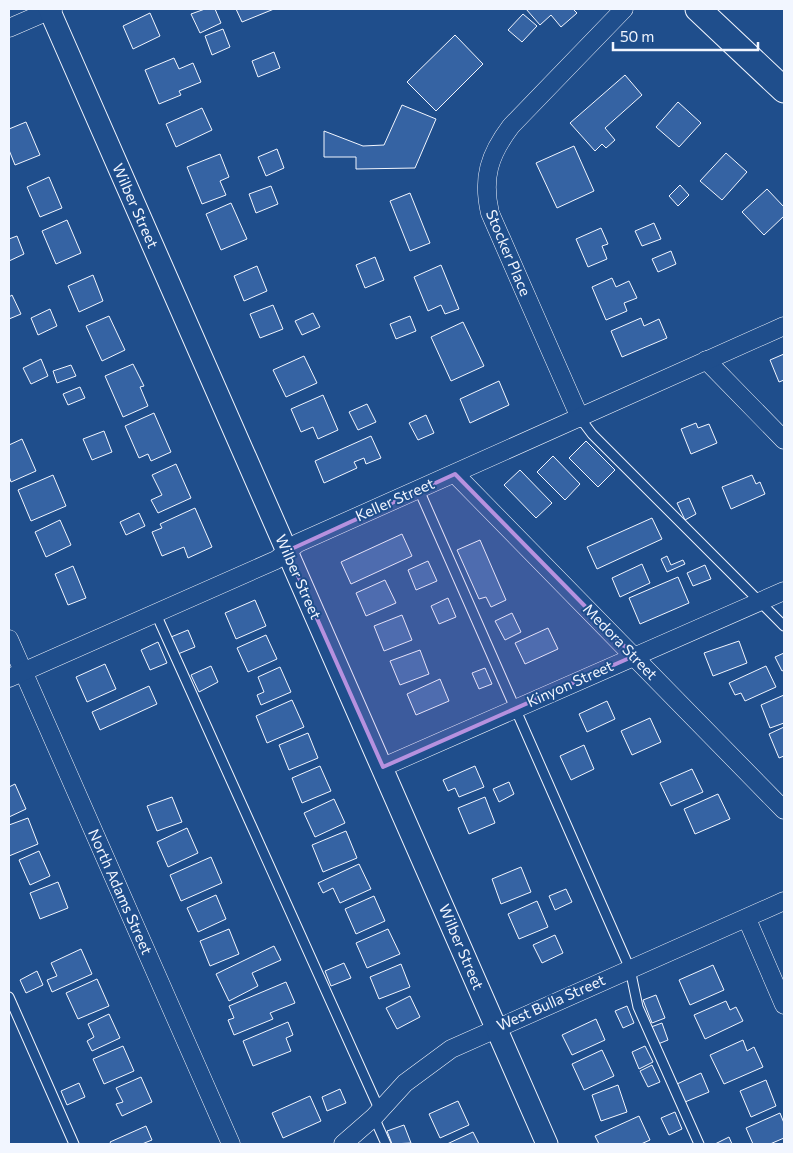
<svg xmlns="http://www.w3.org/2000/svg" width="793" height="1153" viewBox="0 0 793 1153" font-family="Commissioner,sans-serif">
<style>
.building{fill:#3563a3;stroke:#f2f6ff}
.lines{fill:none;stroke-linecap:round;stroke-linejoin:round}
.service-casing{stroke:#f2f6ff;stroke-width:11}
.minor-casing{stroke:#f2f6ff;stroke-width:19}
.tertiary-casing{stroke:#f2f6ff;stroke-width:23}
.secondary-casing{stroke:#f2f6ff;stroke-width:27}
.service{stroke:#1f4e8c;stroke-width:9}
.minor{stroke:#1f4e8c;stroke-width:18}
.tertiary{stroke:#1f4e8c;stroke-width:21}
.secondary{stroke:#1f4e8c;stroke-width:25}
.marked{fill:#b691df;fill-opacity:0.2;stroke:#b691df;stroke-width:4;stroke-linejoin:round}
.labels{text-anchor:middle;stroke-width:4;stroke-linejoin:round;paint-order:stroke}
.street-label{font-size:15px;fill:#f2f6ff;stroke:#1f4e8c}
</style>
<rect width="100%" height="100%" fill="#1f4e8c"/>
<!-- building -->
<g class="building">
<path d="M205 9H215L221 23 200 33 191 14Z"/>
<path d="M236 9H274L242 22Z"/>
<path d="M526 9H573L577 13 561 27 551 15 540 25Z"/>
<path d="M150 13 160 36 133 49 123 26Z"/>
<path d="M523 14 537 26 522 42 508 30Z"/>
<path d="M223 29 230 47 212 55 205 36Z"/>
<path d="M455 35 483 64 436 111 407 82Z"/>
<path d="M274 52 280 68 258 77 252 61Z"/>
<path d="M174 58 179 69 193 63 201 82 179 91 181 95 159 104 145 70Z"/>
<path d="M625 75 642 95 605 128 615 140 606 148 602 144 595 151 570 123Z"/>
<path d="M678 102 701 123 679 147 656 127Z"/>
<path d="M402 105 436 119 415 168 356 169V157H324V131L363 146 384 145Z"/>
<path d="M202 108 212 130 176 147 166 124Z"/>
<path d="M26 122 40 155 15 165 9 150V129Z"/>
<path d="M574 146 594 191 557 208 536 163Z"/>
<path d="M277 149 284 168 266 176 258 157Z"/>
<path d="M726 153 747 172 722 200 700 181Z"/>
<path d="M220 154 229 177 220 181 226 195 202 204 187 167Z"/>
<path d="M49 177 62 208 40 217 27 187Z"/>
<path d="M680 185 689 195 678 206 669 196Z"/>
<path d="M271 186 278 204 256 213 249 194Z"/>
<path d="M767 189 784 207V216L764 235 742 212Z"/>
<path d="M410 193 430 243 410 251 390 201Z"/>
<path d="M231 203 247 239 221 250 206 214Z"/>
<path d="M67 220 81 253 56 264 42 231Z"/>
<path d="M654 223 661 239 642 246 635 231Z"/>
<path d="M601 228 608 244 602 246 607 259 588 267 576 239Z"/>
<path d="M17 236 24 254 9 261V239Z"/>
<path d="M671 251 676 264 658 272 652 259Z"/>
<path d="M375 257 384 280 365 288 356 265Z"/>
<path d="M441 265 459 309 445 314 441 305 428 311 414 277Z"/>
<path d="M257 266 267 291 244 301 234 276Z"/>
<path d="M93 275 103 301 79 312 68 286Z"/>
<path d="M612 278 616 287 629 281 637 298 624 303 627 311 606 320 592 287Z"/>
<path d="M12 295 21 314 9 319V297Z"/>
<path d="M273 305 283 329 260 338 250 314Z"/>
<path d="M50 309 57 326 38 335 31 318Z"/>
<path d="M313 313 320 327 302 335 295 321Z"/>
<path d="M109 316 125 350 102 361 86 326Z"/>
<path d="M410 316 416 331 396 339 390 324Z"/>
<path d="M641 318 644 326 659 319 667 338 622 357 611 331Z"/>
<path d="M463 322 484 366 451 381 431 337Z"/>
<path d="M784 354V380L779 382 770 360Z"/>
<path d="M304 356 317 383 286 397 273 370Z"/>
<path d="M41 359 48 376 31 384 23 368Z"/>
<path d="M133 364 144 386 140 387 148 406 123 417 105 376Z"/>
<path d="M71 365 76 376 57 383 53 371Z"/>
<path d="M499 381 509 405 470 423 460 399Z"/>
<path d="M80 387 85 398 68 405 63 394Z"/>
<path d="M323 395 338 430 318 439 313 427 301 432 291 409Z"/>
<path d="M367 404 376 422 358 430 349 412Z"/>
<path d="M154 413 171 452 151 461 148 454 139 458 125 426Z"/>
<path d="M426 415 434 433 418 440 409 423Z"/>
<path d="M696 423 698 428 709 424 717 443 691 454 681 429Z"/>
<path d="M104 431 112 452 92 460 83 439Z"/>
<path d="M371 436 381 458 366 464 364 458 354 462 357 468 324 483 315 461Z"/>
<path d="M22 439 36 471 11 482 9 476V445Z"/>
<path d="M586 441 615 470 598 487 569 458Z"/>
<path d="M553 456 580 484 565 500 537 472Z"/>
<path d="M176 464 191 498 158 513 151 500 162 495 152 475Z"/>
<path d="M520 470 552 503 536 518 504 485Z"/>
<path d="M53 475 66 506 31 521 18 490Z"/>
<path d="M752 475 756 484 760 482 765 494 731 509 722 487Z"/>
<path d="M689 498 696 514 685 520 677 503Z"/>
<path d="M195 508 212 547 188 558 184 547 162 556 152 532 162 528 160 524Z"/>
<path d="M139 513 145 526 126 535 120 522Z"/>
<path d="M652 518 662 539 597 569 587 547Z"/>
<path d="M60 520 71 545 46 557 35 532Z"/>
<path d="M402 534 412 556 351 584 341 562Z"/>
<path d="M480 540 506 600 491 607 486 597 479 599 457 550Z"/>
<path d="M667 556 671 565 683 560 685 564 667 572 661 559Z"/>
<path d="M428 561 437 581 416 590 408 570Z"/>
<path d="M642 564 650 583 620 597 612 578Z"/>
<path d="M705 565 711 579 693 586 687 573Z"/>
<path d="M73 566 86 598 68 605 55 574Z"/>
<path d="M678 577 689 603 640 624 629 598Z"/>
<path d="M385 580 396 603 366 616 356 593Z"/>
<path d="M448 598 456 617 439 624 431 606Z"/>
<path d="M255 600 266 626 236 639 225 613Z"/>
<path d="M512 613 521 632 505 640 495 621Z"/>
<path d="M402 615 412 640 384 651 374 626Z"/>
<path d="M548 628 558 649 525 664 515 643Z"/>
<path d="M188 630 195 647 178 654 171 637Z"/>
<path d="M266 635 277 659 248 672 237 648Z"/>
<path d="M739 641 747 663 713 676 704 653Z"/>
<path d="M158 642 167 663 150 670 141 650Z"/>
<path d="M420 650 429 674 400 685 390 661Z"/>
<path d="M784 653V670L782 671 775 657Z"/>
<path d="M105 664 116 689 87 702 76 677Z"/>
<path d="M211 666 218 682 199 692 191 675Z"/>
<path d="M766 666 776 687 745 701 741 693 735 695 729 683Z"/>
<path d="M280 667 291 692 261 705 257 695 264 692 258 677Z"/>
<path d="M485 668 492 684 479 689 472 673Z"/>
<path d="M440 679 449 701 416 715 407 694Z"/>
<path d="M149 686 157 704 100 730 92 712Z"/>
<path d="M784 695V723L770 728 761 705Z"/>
<path d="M292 700 304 727 267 743 256 716Z"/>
<path d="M607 701 615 719 587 732 579 714Z"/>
<path d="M650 718 661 742 632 755 621 731Z"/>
<path d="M784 727V756L779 758 769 734Z"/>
<path d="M308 733 318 758 289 770 279 745Z"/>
<path d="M584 745 594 769 571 780 560 756Z"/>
<path d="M320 766 331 791 302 803 292 778Z"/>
<path d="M475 766 484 787 459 797 455 788 448 791 443 780Z"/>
<path d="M692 769 703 792 671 806 660 783Z"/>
<path d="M509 782 514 794 499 802 493 789Z"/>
<path d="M15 784 26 809 9 817V787Z"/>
<path d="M718 794 730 819 695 834 684 809Z"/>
<path d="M172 797 182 822 157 831 147 806Z"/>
<path d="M485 797 495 823 469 834 458 808Z"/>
<path d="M334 799 345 823 315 837 304 813Z"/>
<path d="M28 818 38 844 9 856V825Z"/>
<path d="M187 828 198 853 168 867 157 842Z"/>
<path d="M346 831 357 858 323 872 312 845Z"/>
<path d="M39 851 50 876 30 885 19 860Z"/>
<path d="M211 857 222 883 181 901 170 875Z"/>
<path d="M359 864 371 889 340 903 333 888 323 893 318 883Z"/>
<path d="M521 867 531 892 501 904 492 879Z"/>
<path d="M58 882 68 908 40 919 30 893Z"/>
<path d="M566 889 572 902 555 910 549 896Z"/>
<path d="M216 895 226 919 198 932 187 908Z"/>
<path d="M374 896 385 921 356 934 345 909Z"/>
<path d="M537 901 548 927 519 939 508 914Z"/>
<path d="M229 929 239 954 210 966 200 941Z"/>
<path d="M388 929 400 954 367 968 356 943Z"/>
<path d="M555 935 563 953 542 963 533 945Z"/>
<path d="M274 946 281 960 252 973 258 986 229 1001 216 974Z"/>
<path d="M81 949 92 974 52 992 47 980 57 976 51 963Z"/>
<path d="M344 963 351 978 331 986 325 971Z"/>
<path d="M401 964 410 987 379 999 370 977Z"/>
<path d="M713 965 724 990 690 1005 679 980Z"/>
<path d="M37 971 43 985 26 993 20 980Z"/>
<path d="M97 979 109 1006 78 1019 66 993Z"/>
<path d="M286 982 295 1003 270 1013 273 1019 234 1035 228 1020 234 1018 229 1006Z"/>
<path d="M656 995 665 1018 652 1023 643 1000Z"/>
<path d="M410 996 420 1017 397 1029 386 1008Z"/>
<path d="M726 1001 730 1010 736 1007 743 1021 705 1039 694 1015Z"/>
<path d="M627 1006 634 1023 623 1028 615 1011Z"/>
<path d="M109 1014 120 1038 92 1051 87 1041 94 1037 88 1024Z"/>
<path d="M596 1019 605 1040 572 1055 562 1035Z"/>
<path d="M288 1022 293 1035 286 1038 291 1051 253 1066 243 1041Z"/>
<path d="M662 1023 668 1040 658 1044 651 1027Z"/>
<path d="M743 1040 747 1051 754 1047 763 1067 724 1084 710 1055Z"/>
<path d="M123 1046 134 1071 104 1084 93 1059Z"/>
<path d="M645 1046 653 1062 639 1069 632 1052Z"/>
<path d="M602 1050 614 1076 584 1090 572 1064Z"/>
<path d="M652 1065 660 1082 648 1087 640 1071Z"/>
<path d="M701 1073 709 1092 685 1102 677 1084Z"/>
<path d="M141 1077 152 1102 122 1116 116 1104 123 1102 116 1088Z"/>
<path d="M766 1080 776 1106 751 1117 740 1091Z"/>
<path d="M79 1083 85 1097 67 1105 61 1091Z"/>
<path d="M618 1085 627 1112 601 1121 592 1095Z"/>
<path d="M340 1089 346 1103 327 1111 322 1097Z"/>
<path d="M310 1096 321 1121 283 1138 272 1113Z"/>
<path d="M458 1101 469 1125 440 1138 429 1114Z"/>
<path d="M675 1112 682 1129 669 1135 661 1118Z"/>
<path d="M780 1113 784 1123V1138L770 1144H753L746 1128Z"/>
<path d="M639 1116 650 1140 641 1144H599L595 1136Z"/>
<path d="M404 1125 411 1143 392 1144 387 1131Z"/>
<path d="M146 1126 152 1140 142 1144H111L110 1142Z"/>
<path d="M473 1132 479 1144H447Z"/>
<path d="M729 1137 732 1144H715Z"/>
</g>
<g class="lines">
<defs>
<g id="service">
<path d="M580 418 592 434 784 626"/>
<path d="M419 490 630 969 638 1007 699 1144"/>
<path d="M156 614 380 1111"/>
<path d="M9 997 74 1144"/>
<path d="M374 1117 386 1144"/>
</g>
<g id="minor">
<path d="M9 28 53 9"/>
<path d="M706 360 784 440"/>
<path d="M580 418 490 213C482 178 489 155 511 126L624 9"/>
<path d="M455 474 784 810"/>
<path d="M9 639 231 1144"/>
<path d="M9 678 276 560 298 543 784 326"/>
<path d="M383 767 784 591"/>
<path d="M747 919 784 1005"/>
<path d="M343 1144 374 1117 405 1083 451 1049 784 901"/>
</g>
<path id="tertiary" d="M49 9 547 1144"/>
<path id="secondary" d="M698 9 784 90"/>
</defs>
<!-- service casing -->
<use href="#service" class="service-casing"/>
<!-- minor casing -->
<use href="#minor" class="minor-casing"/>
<!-- tertiary casing -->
<use href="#tertiary" class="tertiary-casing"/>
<!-- secondary casing -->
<use href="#secondary" class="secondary-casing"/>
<!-- service -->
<use href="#service" class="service"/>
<!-- minor -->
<use href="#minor" class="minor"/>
<!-- tertiary -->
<use href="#tertiary" class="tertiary"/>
<!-- secondary -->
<use href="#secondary" class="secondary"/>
</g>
<!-- marked area -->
<path class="marked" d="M455 474 634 656 383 767 287 551Z"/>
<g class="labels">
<!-- street labels -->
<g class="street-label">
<text transform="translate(135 206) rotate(66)" y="5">Wilber Street</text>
<text transform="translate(508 253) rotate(67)" y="5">Stocker Place</text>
<text transform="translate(395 500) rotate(-24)" y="5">Keller Street</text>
<text transform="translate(298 577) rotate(66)" y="5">Wilber Street</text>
<text transform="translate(620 642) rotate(46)" y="5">Medora Street</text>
<text transform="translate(570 684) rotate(-24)" y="5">Kinyon Street</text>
<text transform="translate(120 892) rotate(66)" y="5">North Adams Street</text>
<text transform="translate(461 947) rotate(67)" y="5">Wilber Street</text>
<text transform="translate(551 1003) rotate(-24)" y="5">West Bulla Street</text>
</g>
</g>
<!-- border -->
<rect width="793" height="1153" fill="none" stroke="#f2f6ff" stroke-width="20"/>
<!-- scale -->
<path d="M613 42v8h145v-8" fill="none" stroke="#f2f6ff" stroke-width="2.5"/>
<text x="620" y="42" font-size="15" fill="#f2f6ff" stroke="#1f4e8c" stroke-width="4" paint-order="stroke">50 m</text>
</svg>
